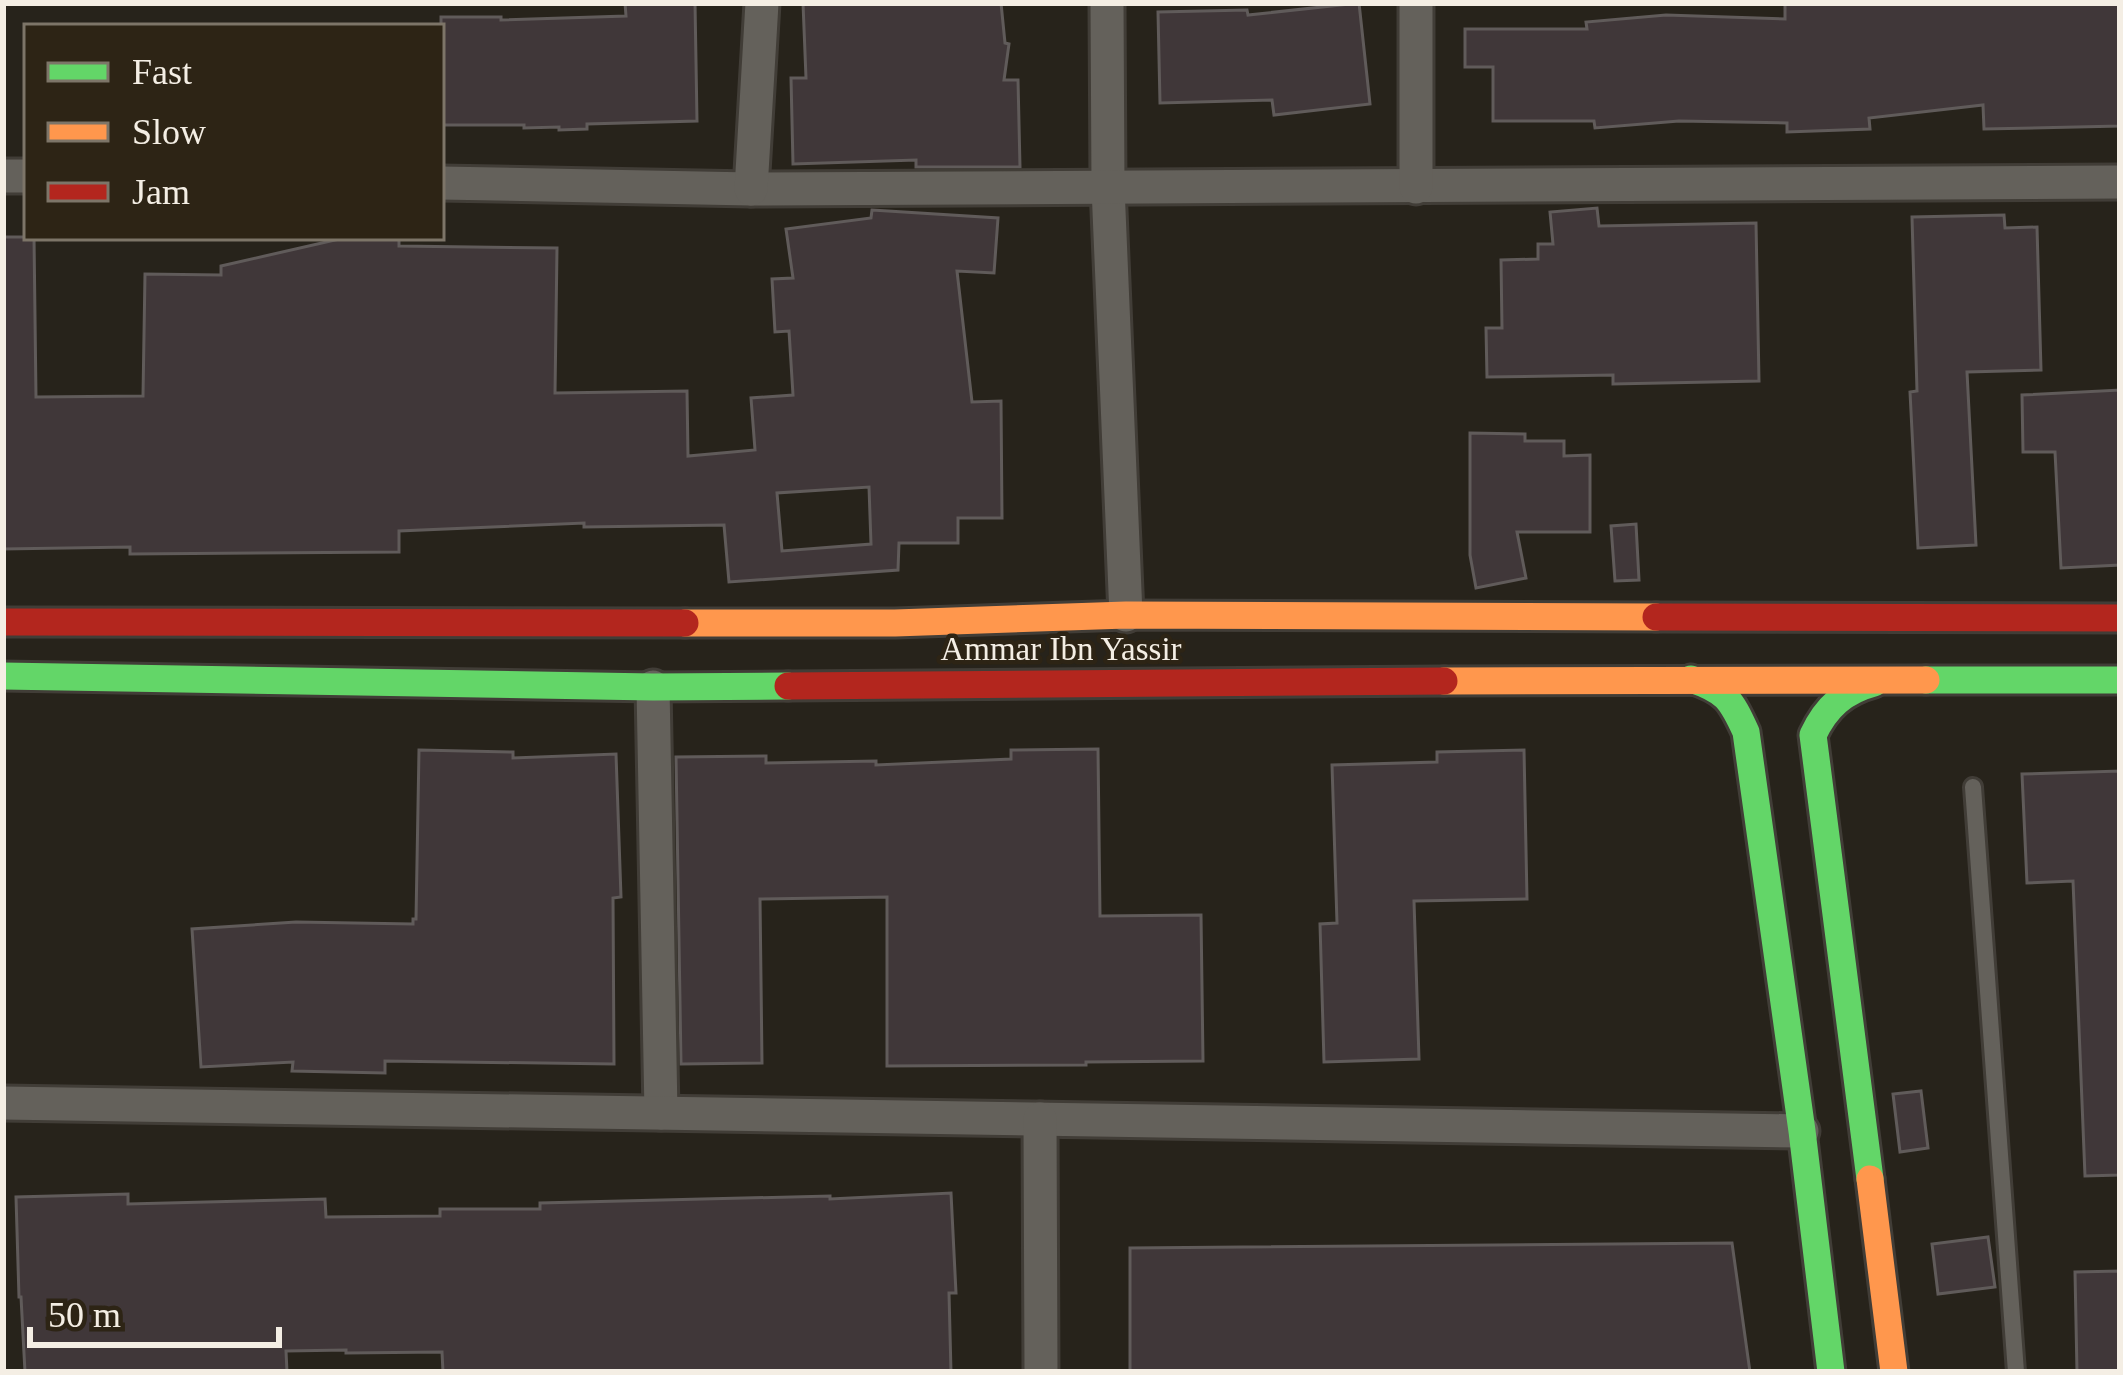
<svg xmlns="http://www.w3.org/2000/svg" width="2123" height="1375" viewBox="0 0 2123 1375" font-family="Georgia,serif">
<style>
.building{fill:#403739;stroke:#605b5a;stroke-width:3;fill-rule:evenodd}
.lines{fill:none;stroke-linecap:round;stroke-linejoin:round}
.lane-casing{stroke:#413d37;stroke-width:22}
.street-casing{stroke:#413d37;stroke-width:39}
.fast-casing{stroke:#413d37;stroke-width:33}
.slow-casing{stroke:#413d37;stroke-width:33}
.jam-casing{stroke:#413d37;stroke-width:33}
.lane{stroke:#64615b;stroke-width:16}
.street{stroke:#64615b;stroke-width:33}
.fast{stroke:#63d668;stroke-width:27}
.slow{stroke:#ff974d;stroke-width:27}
.jam{stroke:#b3261e;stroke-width:27}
.labels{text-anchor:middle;stroke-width:9;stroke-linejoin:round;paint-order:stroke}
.street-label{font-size:33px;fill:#f4eee4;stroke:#2d2415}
</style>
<rect width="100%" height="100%" fill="#27231b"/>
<!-- building -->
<g class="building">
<path d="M625 3H695L697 121 587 124V129L559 130V127L524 128V125H441V17H501V20L626 16Z"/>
<path d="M803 3H1001L1005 43 1009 44 1004 80H1018L1020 167H916V160L793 164 791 78H806Z"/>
<path d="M1359 3 1370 104 1274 115 1272 100 1160 103 1158 12 1247 10 1248 15Z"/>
<path d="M1785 3H2120V126L1984 129 1983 105 1869 118 1870 129 1787 132V123L1679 121 1595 128 1594 121H1493V67H1465V29H1587L1586 22 1666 15 1785 19Z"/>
<path d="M1597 208 1599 226 1756 223 1759 381 1613 384V375L1487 377 1486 328H1502L1501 260 1538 259V244H1553L1550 212Z"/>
<path d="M872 210 998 218 994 273 957 271 972 402 1001 401 1002 518H958V543H899L898 570 729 582 724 525 584 527V523L399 531V552L130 554V547L3 549V237H34L36 397 143 396 145 274 221 275V266L348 237H399V246L557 248 555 393 687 391 688 456 755 450 751 398 793 395 789 331 775 332 772 279 793 278 786 229 871 218ZM869 487 871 544 782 551 777 493Z"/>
<path d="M2004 215 2005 228 2037 227 2041 370 1967 372 1976 545 1918 548 1910 392 1917 391 1912 217Z"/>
<path d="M2120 390V565L2061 568 2055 452H2023L2022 395Z"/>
<path d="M1470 433 1525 434V441H1564V456L1590 455V532H1517L1526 578 1476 588 1470 555Z"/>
<path d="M1636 524 1639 580 1615 581 1611 526Z"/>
<path d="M1098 749 1100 916 1201 915 1203 1061 1086 1062V1065L887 1066V897L760 899 762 1063 681 1064 676 757 766 756V763L876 761V765L1011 759V750Z"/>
<path d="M419 750 513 752V758L616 754 621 897 613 898 614 1064 385 1061V1073L292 1071 293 1062 201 1067 192 929 296 922 413 924V919H416Z"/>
<path d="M1524 750 1527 899 1414 901 1419 1059 1324 1062 1320 924 1337 923 1332 765 1437 762V752Z"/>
<path d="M2120 771V1175L2085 1176 2073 881 2027 883 2022 774Z"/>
<path d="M1921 1091 1928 1148 1900 1152 1893 1094Z"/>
<path d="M951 1193 956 1293H949L951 1372H443L442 1352 346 1353V1350L286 1351 287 1372H25L21 1297H19L16 1197 128 1194V1204L325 1199 326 1217 440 1216V1209H540V1203L830 1196V1199Z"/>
<path d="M1988 1237 1995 1287 1938 1294 1932 1244Z"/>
<path d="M1732 1243 1750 1372H1130V1248Z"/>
<path d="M2120 1271V1372H2077L2075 1272Z"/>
</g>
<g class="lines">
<defs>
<path id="lane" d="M1973 787 2016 1372"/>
<g id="street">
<path d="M1107 3 1108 187 1126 615"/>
<path d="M3 176H27"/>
<path d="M441 183 751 189 2120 182"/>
<path d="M1416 187V3"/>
<path d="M751 189 762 3"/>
<path d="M653 687 661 1113"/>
<path d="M3 1103 1802 1131"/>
<path d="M1040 1119 1041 1372"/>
</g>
<g id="fast">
<path d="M3 676 653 687 788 686"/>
<path d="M1691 679C1726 691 1731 699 1746 732L1802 1131 1831 1372"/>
<path d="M1926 680H2120"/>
<path d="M1870 1179 1813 735C1826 707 1844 691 1874 683"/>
</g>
<g id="slow">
<path d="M685 623H895L1126 615 1656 617"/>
<path d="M1444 681 1926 680"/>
<path d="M1870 1179 1894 1372"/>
</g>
<g id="jam">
<path d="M1656 617 2120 618"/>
<path d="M3 622 685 623"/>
<path d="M788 686 1444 681"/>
</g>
</defs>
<!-- lane casing -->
<use href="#lane" class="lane-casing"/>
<!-- street casing -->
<use href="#street" class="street-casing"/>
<!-- fast casing -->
<use href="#fast" class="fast-casing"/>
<!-- slow casing -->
<use href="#slow" class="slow-casing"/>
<!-- jam casing -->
<use href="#jam" class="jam-casing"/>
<!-- lane -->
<use href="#lane" class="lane"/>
<!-- street -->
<use href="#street" class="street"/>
<!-- fast -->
<use href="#fast" class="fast"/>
<!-- slow -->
<use href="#slow" class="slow"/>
<!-- jam -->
<use href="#jam" class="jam"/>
</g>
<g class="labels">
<!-- street labels -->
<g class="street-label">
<text x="1061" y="660">Ammar Ibn Yassir</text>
</g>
</g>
<!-- border -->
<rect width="2123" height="1375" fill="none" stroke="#f4eee4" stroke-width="12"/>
<!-- legend -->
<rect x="24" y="24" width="420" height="216" fill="#2d2415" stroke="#7d7568" stroke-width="3"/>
<rect x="48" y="63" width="60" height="18" fill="#63d668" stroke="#7d7568" stroke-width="3"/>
<text x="132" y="84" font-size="36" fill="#f4eee4">Fast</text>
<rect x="48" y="123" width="60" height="18" fill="#ff974d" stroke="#7d7568" stroke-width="3"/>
<text x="132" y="144" font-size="36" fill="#f4eee4">Slow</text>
<rect x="48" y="183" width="60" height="18" fill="#b3261e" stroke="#7d7568" stroke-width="3"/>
<text x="132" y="204" font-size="36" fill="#f4eee4">Jam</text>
<!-- scale -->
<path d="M30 1327v18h249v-18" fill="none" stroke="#f4eee4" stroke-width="6"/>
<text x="48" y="1327" font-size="36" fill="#f4eee4" stroke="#2d2415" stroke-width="9" paint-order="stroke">50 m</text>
</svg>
